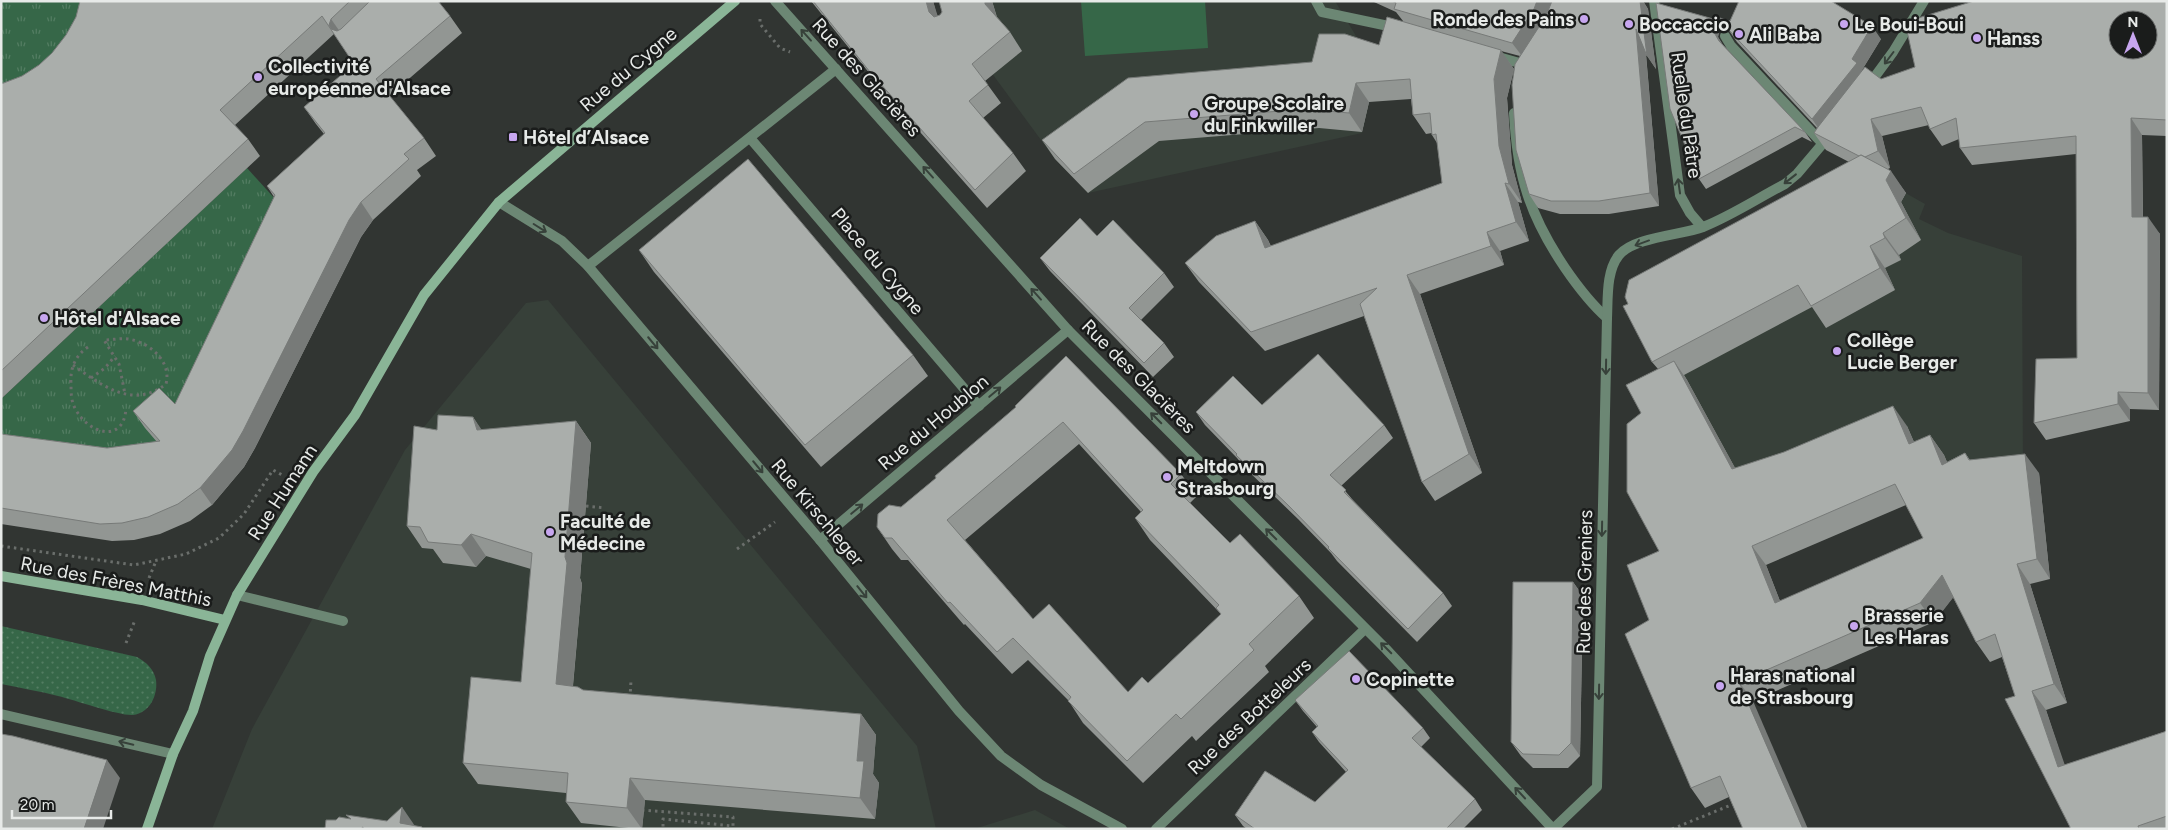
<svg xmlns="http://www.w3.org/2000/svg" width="2168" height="830" viewBox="0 0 2168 830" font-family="Figtree,sans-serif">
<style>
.built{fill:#374039}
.grass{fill:url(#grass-dots)}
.park{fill:url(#park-tufts)}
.garden{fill:#366748}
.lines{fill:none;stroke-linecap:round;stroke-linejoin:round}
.path{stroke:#6a6e6b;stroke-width:3;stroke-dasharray:2.5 4;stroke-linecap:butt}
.lane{stroke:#6c8774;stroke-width:10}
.street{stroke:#6c8774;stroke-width:10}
.secondary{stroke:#8ab597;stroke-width:10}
.wall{fill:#929693;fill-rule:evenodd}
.shaded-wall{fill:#777a78}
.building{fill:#aaaeab;stroke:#777a78;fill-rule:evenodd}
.oneway{stroke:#37413a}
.poi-dot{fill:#c7a6ef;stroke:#1a1c1b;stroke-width:2}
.labels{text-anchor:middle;stroke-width:5;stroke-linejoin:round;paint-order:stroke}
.poi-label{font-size:19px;font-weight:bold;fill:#e7eae8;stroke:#1a1c1b;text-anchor:start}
.street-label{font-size:19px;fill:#e7eae8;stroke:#1a1c1b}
</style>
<defs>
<pattern id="grass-dots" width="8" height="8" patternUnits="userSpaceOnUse" patternTransform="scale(1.25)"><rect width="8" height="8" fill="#366748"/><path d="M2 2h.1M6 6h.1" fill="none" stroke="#537d62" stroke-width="1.8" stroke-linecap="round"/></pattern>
<pattern id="park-tufts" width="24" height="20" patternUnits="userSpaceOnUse" patternTransform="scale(1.25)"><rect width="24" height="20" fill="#366748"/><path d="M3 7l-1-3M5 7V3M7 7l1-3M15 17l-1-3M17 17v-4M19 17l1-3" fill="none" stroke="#537d62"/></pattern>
</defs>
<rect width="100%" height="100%" fill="#313532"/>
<!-- built -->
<g class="built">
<path d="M955 1H1335L1368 56 1371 95 1362 133 1088 193 1055 159 966 38Z"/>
<path d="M1865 170 1925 204 1919 219 1948 233 2022 256 2023 480 1648 498 1642 404Z"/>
<path d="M548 300 917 746 936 829H212L252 729 405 450 526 303Z"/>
<path d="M1035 810 1070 829H974Z"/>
</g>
<!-- grass -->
<path class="grass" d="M1 626 137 657C146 662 154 669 156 680 158 695 150 713 133 715 119 716 75 700 58 696 39 691 20 688 1 684Z"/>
<!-- park -->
<g class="park">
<path d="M1 1H91L76 53 1 96Z"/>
<path d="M247 168 287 212 165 450 1 449V399Z"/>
</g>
<!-- garden -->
<path class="garden" d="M1081 1H1205L1208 48 1085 56Z"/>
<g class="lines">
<!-- path -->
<g class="path">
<path d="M760 19V24L780 48 790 52"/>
<path d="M88 347C75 356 70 368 71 384 71 393 71 402 76 410 89 434 124 444 126 408"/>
<path d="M73 365C101 385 133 410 166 384 172 361 149 342 128 339 120 338 112 340 104 340L119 364 125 394"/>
<path d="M91 378 105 368 115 356"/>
<path d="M586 506 605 508"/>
<path d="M1 546 134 565 186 554 219 538 244 514 273 470 284 476"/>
<path d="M737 549 775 522"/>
<path d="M149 578 156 561"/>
<path d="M126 643 135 620"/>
<path d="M630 698 631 680"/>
<path d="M642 810 733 817V826L663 819V829"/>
<path d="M1672 829 1736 803"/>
</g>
<!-- lane -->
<g class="lane">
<path d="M1725 36 1731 46 1823 144"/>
<path d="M750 138 979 406"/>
<path d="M588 266 836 69"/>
<path d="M237 595 343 621"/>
</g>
<!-- street -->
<g class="street">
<path d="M775 1 1068 330 1386 649 1553 829"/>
<path d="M1316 1 1322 12 1398 28"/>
<path d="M1654 1 1680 195 1690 213 1702 227"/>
<path d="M1495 56 1523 64"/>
<path d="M1868 86 1893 52 1924 1"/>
<path d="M1514 113C1517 176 1530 216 1565 268 1578 287 1590 303 1607 318"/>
<path d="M499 202 562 241 588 266 820 540 959 711 1001 756 1041 785 1122 829"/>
<path d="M820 540 1068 330"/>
<path d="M1 714 173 754"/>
<path d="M1156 829 1365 629"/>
<path d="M1553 829 1597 787 1607 318C1608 298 1606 271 1619 255 1634 237 1682 235 1703 227 1731 216 1758 198 1785 184L1797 174 1830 135"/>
</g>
<!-- secondary -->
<g class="secondary">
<path d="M1 576 142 600 225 620"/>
<path d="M147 829 173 754 193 711 210 656 237 595 313 472 355 415 424 295 499 202 735 1"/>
</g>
</g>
<!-- wall -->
<g class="wall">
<path d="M80 1H438L450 16 462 33 389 96 424 138 436 156 417 170 421 176 373 220 361 237 255 448 244 467 212 505 190 521 160 534 134 540 112 541 1 524V434L107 448 157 442 145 428 133 411 175 404 274 197 267 186 324 134 316 124 304 107 354 64 334 34 235 125 248 139 260 156 1 399V84L22 76 39 65 52 53 66 35 76 17Z"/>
<path d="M811 1H933L937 16 940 15 942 12 939 1H992L997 17 1010 32 1022 51 985 81 1001 103 983 118 1013 153 1026 171 987 208 883 90Z"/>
<path d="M1373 1H1643L1648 9 1656 69 1646 54 1659 206 1609 214H1560L1538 208 1529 194 1520 56 1501 51 1514 69 1507 98 1512 165 1522 203 1518 202 1529 241 1500 251 1504 265 1420 294 1482 473 1435 501 1422 482 1364 316 1265 351 1199 282 1185 263 1255 221 1268 240 1271 246 1442 183 1437 143 1432 135V133L1426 134 1413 115 1411 99 1369 102 1362 132 1319 128 1159 141 1088 193 1055 159 1042 140 1312 62 1379 45 1403 21 1396 12 1374 2Z"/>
<path d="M2167 1V136L2142 135 2143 217 2160 234 2159 410 2130 409V421L2046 440 2034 423 2077 358 2076 154 1972 165 1960 148 1959 139 1942 146 1930 129 1929 125 1882 136 1890 168 1888 169 1906 193 1901 202 1921 240 1899 255 1901 260 1885 268 1895 290 1826 328 1812 307 1684 375 1687 380 1735 468 1907 426 1914 442 1930 435 1944 455 1947 462 1965 453 1970 460 2039 473 2050 579 2030 584 2067 703 2046 710 2064 765 2167 731V829H2071L2015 696 2002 657 1990 662 1976 642 1953 597 1934 622 1753 701 1729 797 1705 808 1691 788 1649 620 1659 551 1641 413 1658 369 1652 362 1849 162 1826 150 1814 133 1817 128 1737 42 1728 29 1730 21 1881 39 1862 70 1881 79ZM1906 505 1923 538 1780 601 1766 565Z"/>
<path d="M1656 3 1717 20 1724 29 1719 32 1718 37 1723 45 1805 132 1812 142 1802 137 1706 189 1699 179Z"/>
<path d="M1097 236 1164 273 1174 287 1141 320 1164 343 1174 357 1153 377 1050 271 1040 258Z"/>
<path d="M639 250 913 355 928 376 821 467 654 272Z"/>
<path d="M1066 356 1181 474 1197 496 1190 503 1230 543 1299 596 1314 618 1265 666 1269 672 1196 741 1192 736 1143 783 1083 723 1068 700 1028 660 1012 674 965 624 964 625 908 560H901L892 549 877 527 936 478 1016 407ZM1079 444 1141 512 1135 518 1150 540 1221 614 1148 683 1128 692 1033 619 965 540Z"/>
<path d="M1262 405 1384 425 1393 438 1341 486 1352 499 1443 593 1452 606 1417 642 1337 561 1331 553 1298 519 1245 468 1237 458 1205 425 1196 412Z"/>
<path d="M473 417 481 430 576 421 591 443 580 578 582 584 573 686 583 690 861 714 876 735 873 774 879 783 875 819 645 800 642 829H638L581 823 566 802V793L478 784 463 763 521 682 531 569 486 556 476 567 443 563 433 549 422 548 407 526 437 430Z"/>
<path d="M1573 582 1583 596 1580 756 1568 768H1533L1521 756 1511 742Z"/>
<path d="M1295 700 1423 728 1430 738 1421 747 1475 799 1482 810 1463 829H1247L1243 826 1235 815 1315 802 1346 772 1319 742 1312 732 1317 727 1303 711Z"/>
</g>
<!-- shaded-wall -->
<g class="shaded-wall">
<path d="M926 1H933L942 30 929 12Z"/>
<path d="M985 1H992L998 22 985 4Z"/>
<path d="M1537 1H1552L1543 23 1522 56 1512 43Z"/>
<path d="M1640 1H1643L1648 9 1656 69 1647 56 1645 44 1659 206 1650 193 1636 29Z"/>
<path d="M331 19 343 36 331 29 329 25Z"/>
<path d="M1712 23 1719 32 1718 37 1726 51 1719 41 1711 27Z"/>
<path d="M1872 26 1881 39 1862 70 1866 75 1821 132 1812 119 1852 59Z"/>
<path d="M1501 50 1514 69 1507 98 1512 165 1522 203 1509 184 1499 146 1494 79Z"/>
<path d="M1356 83 1369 102 1362 132 1349 113Z"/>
<path d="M2131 118 2142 135 2143 234 2132 217Z"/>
<path d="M1871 119 1882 136 1890 168 1878 151Z"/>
<path d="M1891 171 1906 193 1901 202 1921 240 1906 218 1886 180Z"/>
<path d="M1505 183 1518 202 1529 241 1516 222Z"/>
<path d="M361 202 373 220 361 237 255 448 244 467 212 505 200 488 349 220Z"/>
<path d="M2148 217 2160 234 2159 410 2148 393Z"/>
<path d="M1255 221 1268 240 1278 267 1265 248Z"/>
<path d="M1487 232 1500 251 1504 265 1491 246Z"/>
<path d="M1883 233 1899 255 1901 260 1885 238Z"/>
<path d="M1870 246 1885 268 1895 290 1880 268Z"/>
<path d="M1407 275 1420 294 1482 473 1469 454Z"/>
<path d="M1674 361 1687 380 1746 488 1732 469Z"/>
<path d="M2118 392 2130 409V421L2118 404Z"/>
<path d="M1893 406 1907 426 1923 463 1909 444Z"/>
<path d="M473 417 488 439 477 430Z"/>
<path d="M576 421 591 443 580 578 582 584 571 706 556 684 565 557Z"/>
<path d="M1930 435 1944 455 1956 484 1942 465Z"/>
<path d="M2025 454 2039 473 2050 579 2037 559Z"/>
<path d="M471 534 486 556 476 567 461 545Z"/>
<path d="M1752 546 1766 565 1788 622 1775 603Z"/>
<path d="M2017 564 2030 584 2067 703 2054 684Z"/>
<path d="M1942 575 1956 594 1934 622 1920 603Z"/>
<path d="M1573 582 1583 596 1580 756 1571 743Z"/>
<path d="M1739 682 1753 701 1808 829H1803Z"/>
<path d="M2032 691 2046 710 2072 786 2058 767Z"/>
<path d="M861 714 876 735 873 774 879 783 875 819 860 798 857 761Z"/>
<path d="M107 760 120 778 103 829H84Z"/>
<path d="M630 778 645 800 642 829 627 808Z"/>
<path d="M402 807 417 829 400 823Z"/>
</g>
<!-- building -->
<g class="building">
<path d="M80 1H350L331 19 329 25 331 29 337 31 341 29 370 1H438L450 16 376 79 424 138 404 154 409 159 361 202 349 220 243 431 232 450 200 488 178 504 148 517 122 523 100 524 1 508V434L107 448 160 441 133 411 159 388 175 404 275 195 267 186 325 133 304 107 354 64 322 16 220 110 248 139 1 371V84L22 76 39 65 52 53 66 35 76 17Z"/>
<path d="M813 1H926L929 12 934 17 940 15 942 12 939 1H985V4L1010 32 972 64 988 85 969 101 1013 153 975 190 870 72Z"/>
<path d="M1392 1H1537L1534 9 1512 43 1394 9 1396 3Z"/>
<path d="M1552 1H1640L1647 56 1636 29 1650 193 1599 201H1551L1529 194 1516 150 1512 85 1515 64 1546 16Z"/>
<path d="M1739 1H1831L1872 26 1852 59 1857 63 1812 119 1728 29 1720 18 1730 21Z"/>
<path d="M1974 1H2167V120L2131 118 2132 217H2148V393L2118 392V404L2034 423 2036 359 2077 358 2076 136 1960 148 1956 118 1930 129 1921 107 1871 119 1878 151 1865 157 1861 155 1859 156 1814 133 1818 127 1865 67 1881 79 1915 67 1905 22ZM2118 20H2148V50H2118Z"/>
<path d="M1656 3 1717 20 1712 23 1711 27 1719 41 1805 132 1795 127 1699 179 1670 109Z"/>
<path d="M1387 17 1501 50 1494 79 1499 146 1509 184 1505 183 1516 222 1487 232 1491 246 1407 275 1469 454 1422 482 1360 304 1377 288 1251 332 1185 263 1216 236 1255 221 1265 248 1442 183 1436 134 1432 135 1430 113 1413 115 1410 79 1356 83 1349 113 1305 109 1145 122 1074 174 1042 140 1128 78 1312 62 1319 34H1345L1379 45Z"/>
<path d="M1861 155 1891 171 1886 180 1906 218 1883 233 1885 238 1870 246 1880 268 1811 306 1798 285 1652 362 1623 306 1628 304 1625 297 1629 280Z"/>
<path d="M748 159 913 355 805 445 639 250Z"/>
<path d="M1080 218 1097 236 1113 220 1164 273 1129 308 1164 343 1144 363 1040 258Z"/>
<path d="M1318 354 1384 425 1330 475 1346 490 1344 492 1443 593 1408 629 1328 548 1329 547 1289 506 1236 455 1237 454 1196 412 1233 376 1262 405Z"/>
<path d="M1066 356 1181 474 1171 484 1230 543 1240 534 1299 596 1249 644 1254 650 1181 719 1176 714 1127 761 1068 701 1071 697 1013 638 997 652 950 602 948 603 892 538H885L877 527 878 514 889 505 901 507 936 478 935 476 1016 407 1015 406ZM1063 422 1143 510 1135 518 1219 605 1216 608 1221 614 1148 683 1142 677 1128 692 1049 604 1033 619 947 520Z"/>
<path d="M1674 361 1732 469 1784 452 1893 406 1909 444 1930 435 1942 465 1965 453 1969 460 2025 454 2037 559 2017 564 2054 684 2032 691 2058 767 2167 731V816L2138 826 2139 829H2071L2005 699 2015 696 1995 634 1976 642 1942 575 1920 603 1739 682 1803 829H1743L1720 776 1691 788 1625 634 1649 620 1627 565 1659 551 1627 492V424L1641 413 1626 385ZM1895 484 1923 538 1775 603 1752 546Z"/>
<path d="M438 415 473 417 477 430 576 421 565 557 567 563 556 684 578 687 583 690 861 714 857 761H864L860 798 630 778 627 808 566 802 568 773 463 763 471 677 521 682 532 553 471 534 461 545 428 542 420 527 407 526 414 426 437 430Z"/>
<path d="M1513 582H1573L1571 743 1559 755 1523 754 1511 742Z"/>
<path d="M1349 651 1423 728 1412 738 1475 799 1446 829H1255L1235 815 1265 771 1315 802 1348 770 1312 732 1318 726 1295 700Z"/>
<path d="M1 734 13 736 107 760 84 829H1Z"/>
<path d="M402 807 400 823 422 827 421 829H365L362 827 363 829H325L326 820H336L339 817 351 819 346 815 387 821Z"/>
</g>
<!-- one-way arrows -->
<defs><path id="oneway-shaft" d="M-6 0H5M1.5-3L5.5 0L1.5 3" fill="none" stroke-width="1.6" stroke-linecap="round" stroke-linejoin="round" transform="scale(1.25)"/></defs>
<g class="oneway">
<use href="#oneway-shaft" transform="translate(806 35) rotate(-132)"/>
<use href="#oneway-shaft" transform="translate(1889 58) rotate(127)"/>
<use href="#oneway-shaft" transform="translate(928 172) rotate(-132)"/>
<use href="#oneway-shaft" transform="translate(1790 179) rotate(142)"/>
<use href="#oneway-shaft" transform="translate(1679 186) rotate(-98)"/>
<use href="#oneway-shaft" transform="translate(540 228) rotate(32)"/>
<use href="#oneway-shaft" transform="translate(1642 243) rotate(160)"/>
<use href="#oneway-shaft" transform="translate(1036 294) rotate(-132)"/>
<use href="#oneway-shaft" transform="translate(653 343) rotate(50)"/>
<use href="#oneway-shaft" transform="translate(1606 367) rotate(91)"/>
<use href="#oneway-shaft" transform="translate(995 392) rotate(-40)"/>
<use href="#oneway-shaft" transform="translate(1156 418) rotate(-135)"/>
<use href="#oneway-shaft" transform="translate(758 467) rotate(50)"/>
<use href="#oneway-shaft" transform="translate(857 509) rotate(-40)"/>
<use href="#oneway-shaft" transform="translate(1602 529) rotate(91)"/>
<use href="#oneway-shaft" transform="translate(1271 534) rotate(-135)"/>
<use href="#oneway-shaft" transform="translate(862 592) rotate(51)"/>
<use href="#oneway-shaft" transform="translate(1386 648) rotate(-135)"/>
<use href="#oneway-shaft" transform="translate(1599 692) rotate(91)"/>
<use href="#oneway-shaft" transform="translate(126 743) rotate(-167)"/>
<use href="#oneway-shaft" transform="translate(1520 793) rotate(-133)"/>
</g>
<!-- markers -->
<g class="poi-dot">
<circle cx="1584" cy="19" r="5"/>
<circle cx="1629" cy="24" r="5"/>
<circle cx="1844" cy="24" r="5"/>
<circle cx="1739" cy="34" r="5"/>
<circle cx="1977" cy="38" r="5"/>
<circle cx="258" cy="77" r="5"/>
<circle cx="1194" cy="114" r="5"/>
<rect x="508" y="132" width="10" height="10" rx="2.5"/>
<circle cx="44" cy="318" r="5"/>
<circle cx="1837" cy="351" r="5"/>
<circle cx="1167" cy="477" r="5"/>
<circle cx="550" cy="532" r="5"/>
<circle cx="1854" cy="626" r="5"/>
<circle cx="1356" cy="679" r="5"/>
<circle cx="1720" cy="686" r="5"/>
</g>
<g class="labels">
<!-- poi labels -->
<g class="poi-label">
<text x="1574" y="26" text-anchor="end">Ronde des Pains</text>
<text x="1639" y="31">Boccaccio</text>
<text x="1854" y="31">Le Boui-Boui</text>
<text x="1749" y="41">Ali Baba</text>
<text x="1987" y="45">Hanss</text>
<text x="268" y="73">Collectivité<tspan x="268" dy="22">européenne d'Alsace</tspan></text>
<text x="1204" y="110">Groupe Scolaire<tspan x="1204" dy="22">du Finkwiller</tspan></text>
<text x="523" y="144">Hôtel d’Alsace</text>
<text x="54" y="325">Hôtel d'Alsace</text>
<text x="1847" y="347">Collège<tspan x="1847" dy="22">Lucie Berger</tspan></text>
<text x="1177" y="473">Meltdown<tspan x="1177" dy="22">Strasbourg</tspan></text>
<text x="560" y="528">Faculté de<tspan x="560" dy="22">Médecine</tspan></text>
<text x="1864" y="622">Brasserie<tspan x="1864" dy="22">Les Haras</tspan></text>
<text x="1730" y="682">Haras national<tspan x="1730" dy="22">de Strasbourg</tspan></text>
<text x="1366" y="686">Copinette</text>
</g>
<!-- street labels -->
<g class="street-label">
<text transform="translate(628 69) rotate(-40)" y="7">Rue du Cygne</text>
<text transform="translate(867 77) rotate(48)" y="7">Rue des Glacières</text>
<text transform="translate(1687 115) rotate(82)" y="7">Ruelle du Pâtre</text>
<text transform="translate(878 261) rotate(50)" y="7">Place du Cygne</text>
<text transform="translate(1139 376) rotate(45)" y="7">Rue des Glacières</text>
<text transform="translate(933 422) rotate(-40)" y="7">Rue du Houblon</text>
<text transform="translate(282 492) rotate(-57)" y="7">Rue Humann</text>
<text transform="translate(818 512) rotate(50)" y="7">Rue Kirschleger</text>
<text transform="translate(116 581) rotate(11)" y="7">Rue des Frères Matthis</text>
<text transform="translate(1584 582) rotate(-89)" y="7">Rue des Greniers</text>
<text transform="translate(1249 716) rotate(-43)" y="7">Rue des Botteleurs</text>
</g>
</g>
<!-- border -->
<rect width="2168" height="830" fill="none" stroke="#e7eae8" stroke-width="5"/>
<!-- north arrow -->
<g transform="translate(2133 35)"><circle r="24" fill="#1a1c1b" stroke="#6c6e6d"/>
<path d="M0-4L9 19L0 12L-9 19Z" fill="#c7a6ef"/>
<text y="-8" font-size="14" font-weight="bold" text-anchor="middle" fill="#e7eae8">N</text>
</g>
<!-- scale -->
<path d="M12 810v8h99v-8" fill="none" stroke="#e7eae8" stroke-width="2.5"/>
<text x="20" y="810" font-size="15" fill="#e7eae8" stroke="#1a1c1b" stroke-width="4" paint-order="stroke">20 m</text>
</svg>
